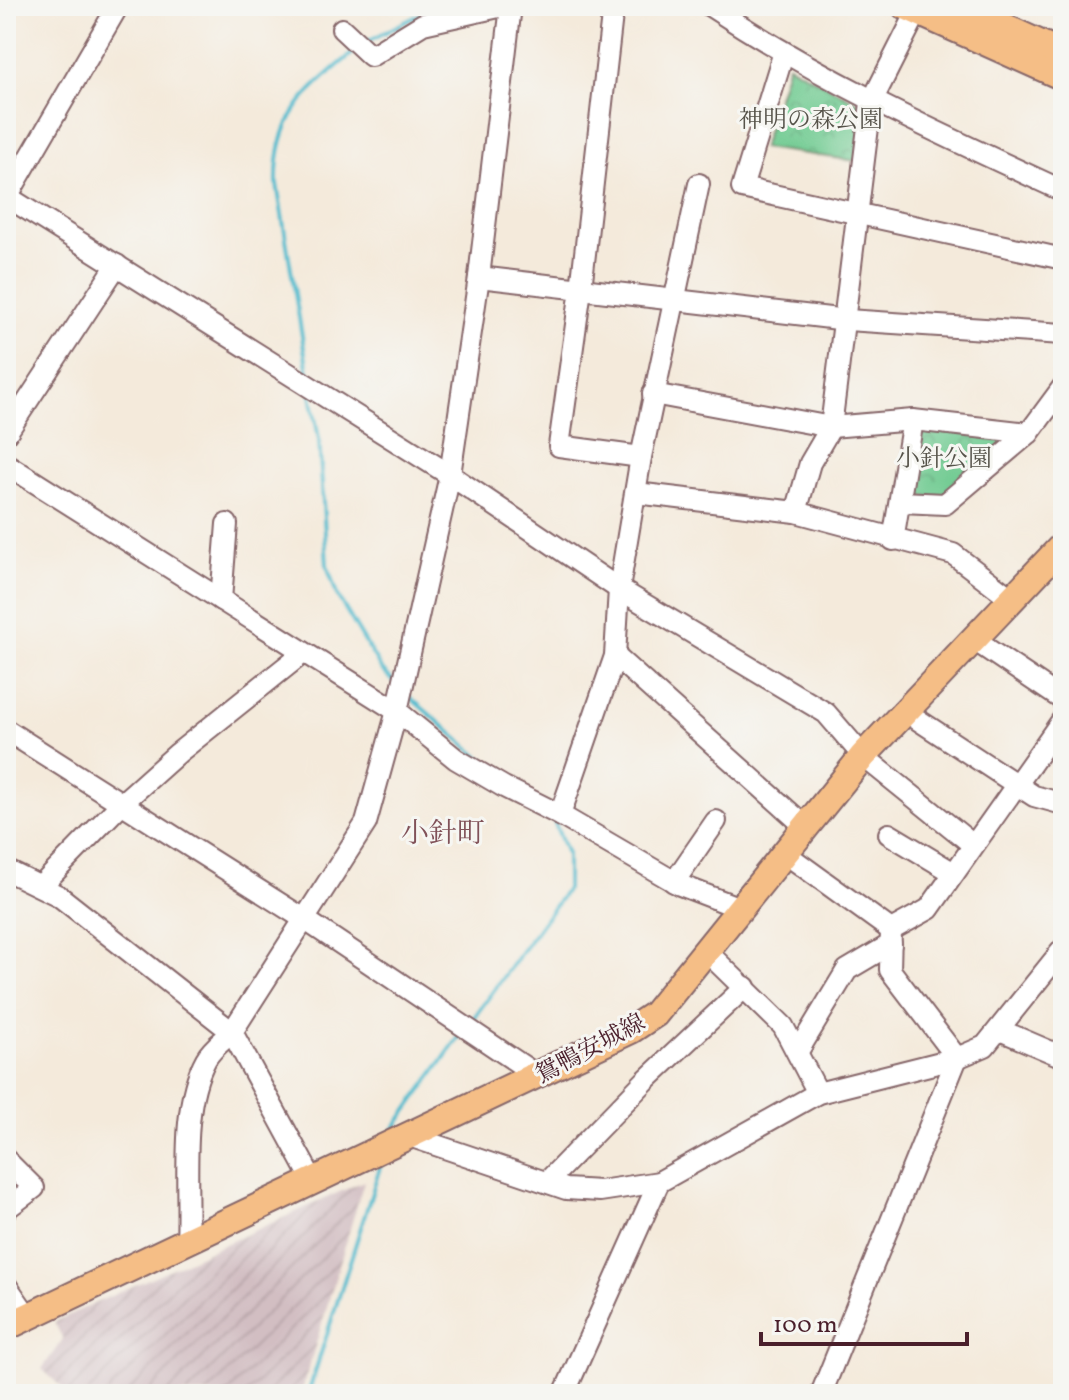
<svg xmlns="http://www.w3.org/2000/svg" width="1069" height="1400" viewBox="0 0 1069 1400" font-family="Vollkorn,'Noto Serif JP',serif">
<style>
.industrial{fill:url(#industrial-furrows)}
.park{fill:url(#park-crowns);stroke:#5e755e;stroke-width:2}
.lines{fill:none;stroke-linecap:round;stroke-linejoin:round}
.stream{stroke:#51bbce;stroke-width:4}
.minor-casing{stroke:#866669;stroke-width:24}
.major-casing{stroke:#866669;stroke-width:30}
.minor{stroke:#fff;stroke-width:20}
.major{stroke:#f5be86;stroke-width:26}
.labels{text-anchor:middle;stroke-width:6;stroke-linejoin:round;paint-order:stroke}
.park-label{font-size:24px;fill:#56534a;stroke:#f6f6f2}
.street-label{font-size:24px;fill:#4a1f2b;stroke:#f6f6f2}
.quarter-label{font-size:28px;fill:#815259;stroke:#f6f6f2}
</style>
<defs>
<pattern id="industrial-furrows" width="10" height="10" patternUnits="userSpaceOnUse" patternTransform="scale(2)"><rect width="10" height="10" fill="#d2bec2"/><path d="M-1 1l2-2M0 10L10 0M9 11l2-2" fill="none" stroke="#b6a3a7"/></pattern>
<pattern id="park-crowns" width="20" height="18" patternUnits="userSpaceOnUse" patternTransform="scale(2)"><rect width="20" height="18" fill="#71cb92"/><path d="M2 6a3 3 0 1 1 6 0M12 15a3 3 0 1 1 6 0" fill="none" stroke="#63ae7e"/></pattern>
</defs>
<rect width="100%" height="100%" fill="#f6f6f2"/>
<filter id="ink" filterUnits="userSpaceOnUse"><feTurbulence type="fractalNoise" baseFrequency=".0125" numOctaves="2"/><feDisplacementMap in="SourceGraphic" scale="16" xChannelSelector="R" yChannelSelector="G"/><feConvolveMatrix kernelMatrix="1 2 1 2 8 2 1 2 1" color-interpolation-filters="sRGB"/></filter>
<filter id="wash" filterUnits="userSpaceOnUse"><feTurbulence type="fractalNoise" baseFrequency=".006" numOctaves="4" result="noise"/><feDisplacementMap in="SourceGraphic" scale="32" xChannelSelector="R" yChannelSelector="G"/><feGaussianBlur stdDeviation="1.8" result="paint"/><feColorMatrix in="noise" values="0 0 0 0 0 0 0 0 0 0 0 0 0 0 0 0 0 1.4 0 .05"/><feComposite in="paint" operator="in"/></filter>
<g filter="url(#wash)">
<rect width="100%" height="100%" fill="#f4eadb"/>
<!-- industrial -->
<path class="industrial" d="M364 1181 301 1394H69L42 1369 63 1339 54 1322Z"/>
<!-- park -->
<g class="park">
<path d="M788 65 865 106 856 161 762 148Z"/>
<path d="M917 423 1014 438 945 498 907 495Z"/>
</g>
<g class="lines">
<!-- stream -->
<g class="stream">
<path d="M364 43 436 6"/>
<path d="M309 379 277 184C275 117 306 92 354 52"/>
<path d="M311 395 319 439 327 565 337 595 381 669 397 685"/>
<path d="M406 694 497 772"/>
<path d="M470 1023 567 889V854L554 821"/>
<path d="M393 1130 462 1033"/>
<path d="M308 1394 382 1161"/>
</g>
</g>
</g>
<g filter="url(#ink)">
<g class="lines">
<defs>
<g id="minor">
<path d="M613 6 581 289 559 446 641 457"/>
<path d="M710 6C826 83 938 133 1063 191"/>
<path d="M342 29 371 56 423 24 503 6"/>
<path d="M783 55 742 188 1063 259"/>
<path d="M6 196 450 475 619 589 826 713 863 756 972 844"/>
<path d="M7 197 118 6"/>
<path d="M479 277 847 320 1063 334"/>
<path d="M653 394 831 427 913 420 1029 433"/>
<path d="M6 434 117 265"/>
<path d="M6 464 397 711 456 759 504 787 560 815 680 885 740 908"/>
<path d="M636 493 796 512 953 554 1012 599"/>
<path d="M901 502 945 504 1029 433 1063 387"/>
<path d="M796 512 810 463 831 427 871 103 917 12"/>
<path d="M893 540 913 420"/>
<path d="M221 600 227 524"/>
<path d="M974 640 1063 700"/>
<path d="M615 656 807 828"/>
<path d="M906 712 1034 796 1063 804"/>
<path d="M6 730 304 919 538 1076"/>
<path d="M560 815 615 656 619 589 641 457 699 184"/>
<path d="M889 834 954 873"/>
<path d="M786 854 891 930"/>
<path d="M6 870 59 896 232 1032 314 1183"/>
<path d="M674 882 716 821"/>
<path d="M41 886 121 804 178 753 303 653"/>
<path d="M891 930 929 909 1063 719"/>
<path d="M891 930 890 970 957 1058"/>
<path d="M706 951 783 1026 818 1093"/>
<path d="M1000 1030 1063 1057"/>
<path d="M798 1051 847 970 891 944"/>
<path d="M412 1137 566 1189 600 1191 659 1182 818 1093 957 1058 985 1046 1063 949"/>
<path d="M6 1160 34 1188 6 1209"/>
<path d="M547 1182 645 1081 745 987"/>
<path d="M187 1243C190 1187 179 1108 206 1059 212 1048 224 1040 232 1032L366 823 397 711 450 475 479 277 511 6"/>
<path d="M6 1285 28 1317"/>
<path d="M564 1394 659 1182"/>
<path d="M821 1394 957 1058"/>
</g>
<g id="major">
<path d="M905 6 1063 77"/>
<path d="M957 6 1063 54"/>
<path d="M6 1327 631 1030 655 1014 863 756 1063 545"/>
</g>
</defs>
<!-- minor casing -->
<use href="#minor" class="minor-casing"/>
<!-- major casing -->
<use href="#major" class="major-casing"/>
<!-- minor -->
<use href="#minor" class="minor"/>
<!-- major -->
<use href="#major" class="major"/>
</g>
</g>
<g class="labels">
<!-- park labels -->
<g class="park-label">
<text x="811" y="127">神明の森公園</text>
<text x="944" y="466">小針公園</text>
</g>
<!-- street labels -->
<g class="street-label">
<text transform="translate(590 1048) rotate(-28)" y="8">鴛鴨安城線</text>
</g>
<!-- quarter labels -->
<g class="quarter-label">
<text x="443" y="842">小針町</text>
</g>
</g>
<!-- margin -->
<rect width="1069" height="1400" fill="none" stroke="#f6f6f2" stroke-width="32"/>
<!-- scale -->
<path d="M761 1332v12h206v-12" fill="none" stroke="#4a1f2b" stroke-width="4"/>
<text x="773" y="1332" font-size="24" fill="#4a1f2b" stroke="#f6f6f2" stroke-width="6" paint-order="stroke">100 m</text>
</svg>
